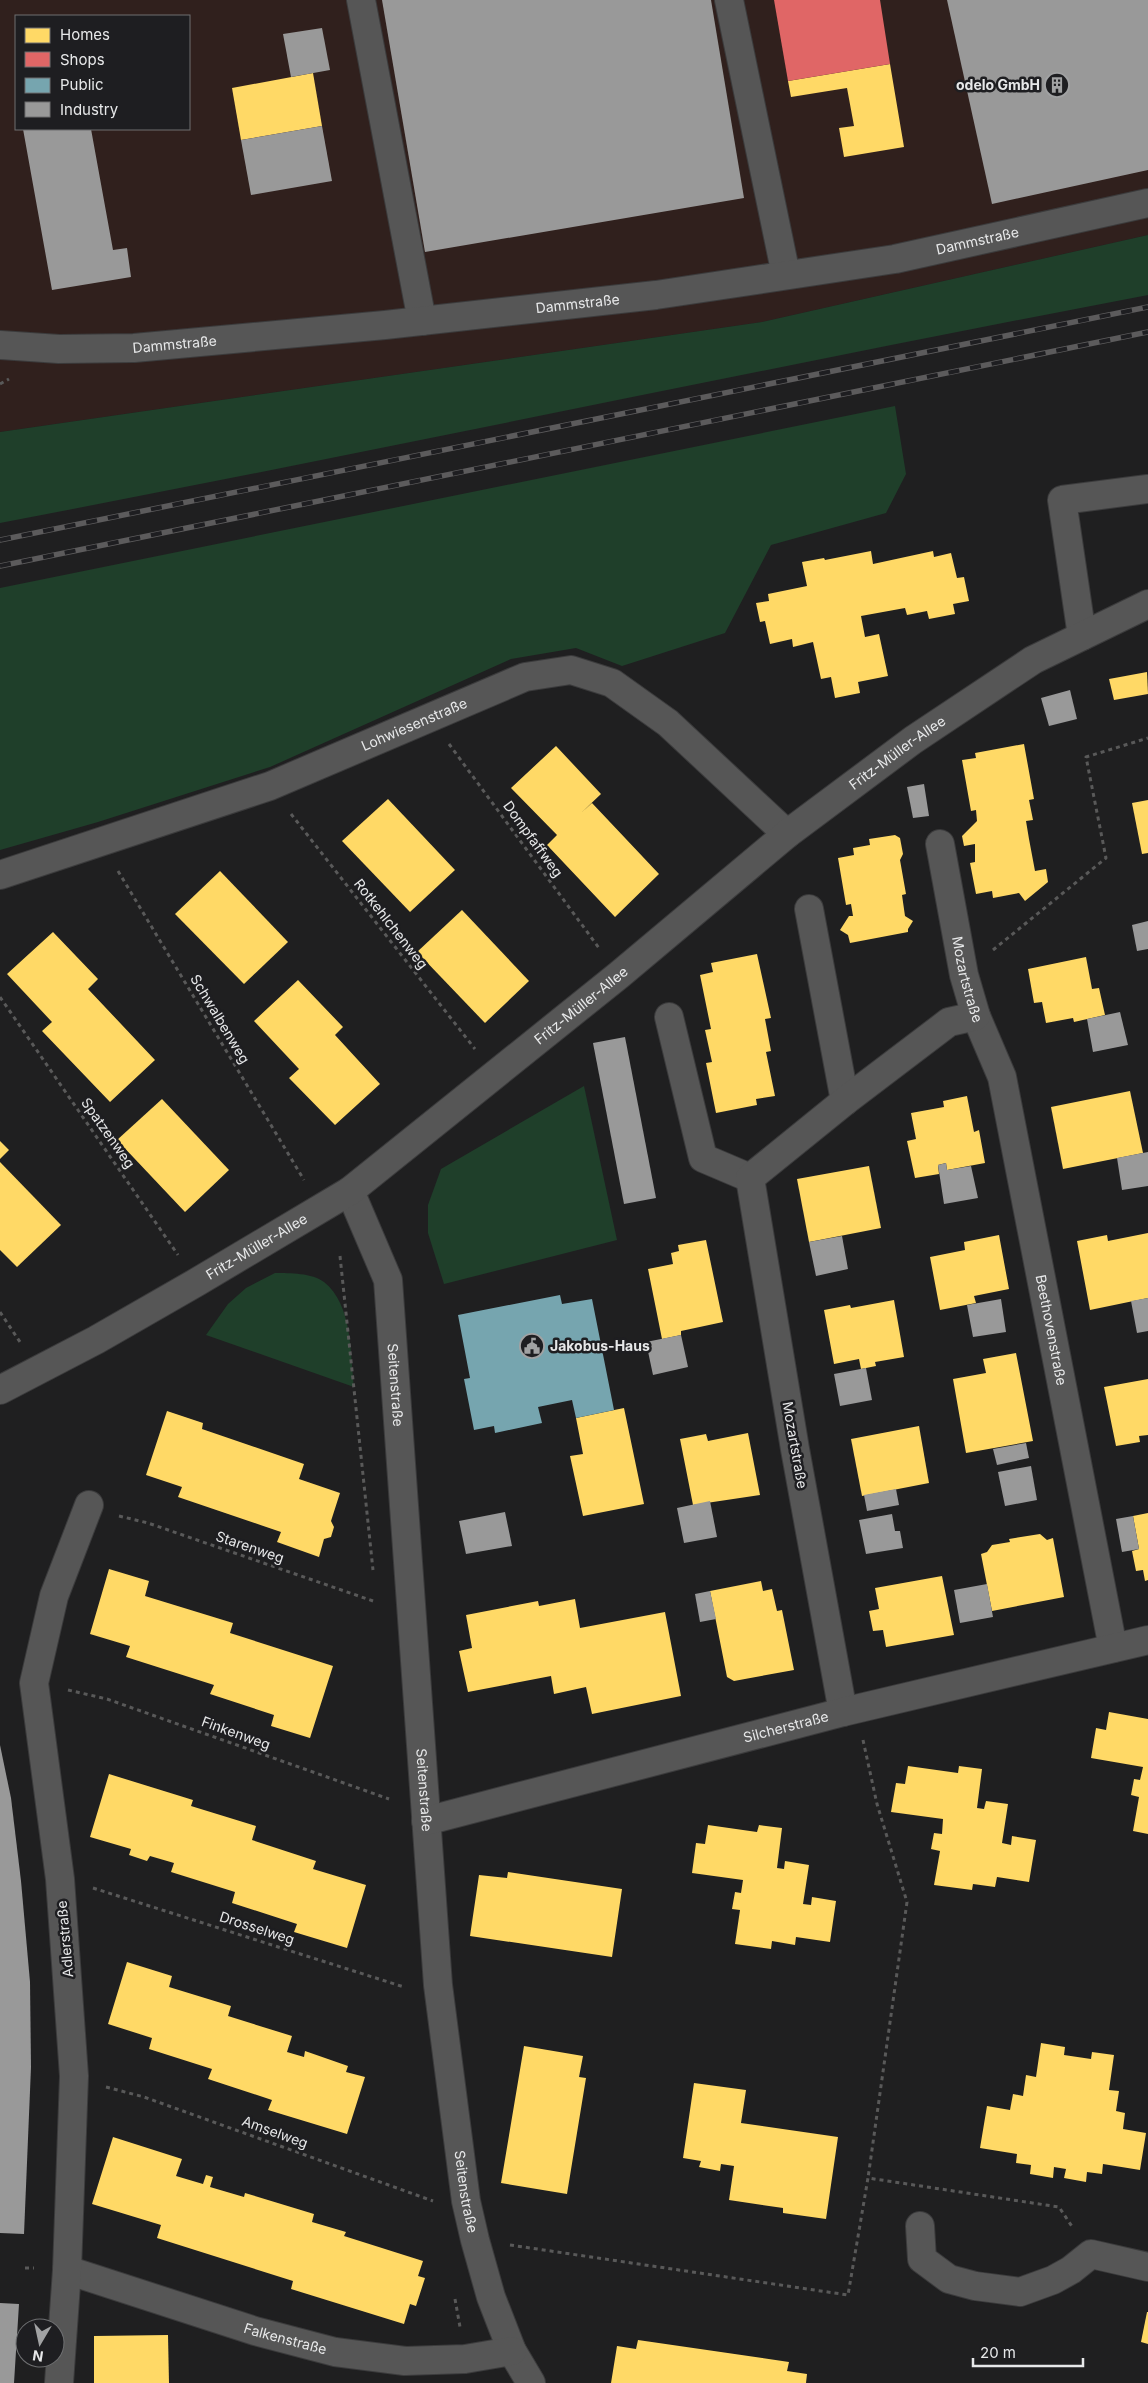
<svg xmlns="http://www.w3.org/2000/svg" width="1148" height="2383" viewBox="0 0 1148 2383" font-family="Inter,sans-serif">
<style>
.industrial{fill:#30201d;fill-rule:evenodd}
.green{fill:#1f3f2a}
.homes{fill:#ffd966}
.shops{fill:#e06666}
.public{fill:#76a5af}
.industry{fill:#999}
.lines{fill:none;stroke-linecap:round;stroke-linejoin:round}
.minor-casing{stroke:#3b3b3c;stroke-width:30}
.path{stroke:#595959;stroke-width:3;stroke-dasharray:4 4;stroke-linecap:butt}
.minor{stroke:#565656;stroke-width:28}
.rail-casing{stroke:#5c5b5c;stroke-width:5.5}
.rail{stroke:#1e1e21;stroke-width:4;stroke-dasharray:11;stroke-linecap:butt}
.labels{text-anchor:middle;stroke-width:5;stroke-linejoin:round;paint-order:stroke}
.poi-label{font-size:14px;font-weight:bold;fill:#e7e8e9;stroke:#1e1e21;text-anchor:end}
.street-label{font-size:14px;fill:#e7e8e9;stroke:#1e1e21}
</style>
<rect width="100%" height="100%" fill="#1f1f20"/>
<!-- industrial -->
<path class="industrial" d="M0 0H1148V235L762 322 0 432ZM16 16H189V129H16Z"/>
<!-- green -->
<g class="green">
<path d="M1148 235V295C765 368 383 450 0 523V432L762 322Z"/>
<path d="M895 406 906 474 886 513 771 545 725 633 622 666 576 648 511 659 270 767 98 822 0 850V588Z"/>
<path d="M584 1086 617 1240 444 1284 428 1233V1205L441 1169Z"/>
<path d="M275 1273C290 1273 312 1273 324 1282 353 1305 350 1354 354 1387L206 1335 228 1304 246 1288Z"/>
</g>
<!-- homes -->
<g class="homes">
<path d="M890 64 904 147 844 157 839 128 854 126 847 88 791 97 788 81Z"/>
<path d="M313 73 322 126 241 140 232 88Z"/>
<path d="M871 551 873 564 933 551 934 557 951 553 957 578 964 577 969 601 953 604 955 614 929 619 927 611 907 615 905 608 861 616 865 637 879 634 888 676 858 682 860 693 835 698 831 677 821 679 813 642 793 647 792 639 770 644 765 621 760 622 756 603 769 601 768 594 807 586 802 562 824 558 825 560Z"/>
<path d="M1147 672 1148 694 1114 700 1109 679Z"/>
<path d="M1024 744 1034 799 1029 800 1033 820 1026 821 1029 839 1035 871 1046 869 1048 882 1025 901 1019 893 993 898 992 891 976 894 970 863 975 862V844L964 846 962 836 977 821 976 810 971 811 962 760 976 758 975 753Z"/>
<path d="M556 746 601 794 581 813 592 803 659 874 615 917 547 845 557 835 511 788Z"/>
<path d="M388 799 455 870 410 912 342 841Z"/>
<path d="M1148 800V853L1142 854 1132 803Z"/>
<path d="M895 835 900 838 903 854 900 860 906 894 902 895 905 916 913 921 908 929V932L850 943 848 935 840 930 849 916H853L851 904 846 905 838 858 854 855 853 848 870 845 869 839Z"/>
<path d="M220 871 288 942 244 984 175 914Z"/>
<path d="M462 910 529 981 485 1023 417 952Z"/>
<path d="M53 932 98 979 88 989 155 1060 110 1102 42 1031 52 1022 7 974Z"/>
<path d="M757 954 771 1018 765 1019 771 1051 766 1052 775 1096 756 1099 757 1105 716 1113 706 1063 712 1062 705 1030 711 1029 700 975 713 972 711 963Z"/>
<path d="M1086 957 1092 989 1099 988 1105 1015 1074 1022 1073 1018 1046 1023 1042 1002 1034 1003 1028 969Z"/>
<path d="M298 980 343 1027 335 1035 380 1084 335 1125 289 1078 299 1069 254 1021Z"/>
<path d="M1130 1091 1143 1153 1063 1169 1051 1107Z"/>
<path d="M967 1096 974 1132 979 1130 985 1163 947 1170 946 1163 938 1165 939 1174 915 1178 907 1141 916 1139 911 1113 944 1107 943 1101Z"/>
<path d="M162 1099 229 1170 185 1212 117 1140Z"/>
<path d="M0 1141 9 1150 0 1159Z"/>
<path d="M0 1162 61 1225 17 1267 0 1250Z"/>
<path d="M869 1166 881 1228 809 1242 797 1179Z"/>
<path d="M1148 1233V1298L1090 1310 1077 1241 1107 1235 1108 1241Z"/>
<path d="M999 1235 1009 1289 974 1296 976 1303 940 1310 930 1257 965 1250 964 1242Z"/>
<path d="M706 1240 723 1322 681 1331V1335L662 1339 648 1269 673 1264 671 1253 679 1251 678 1245Z"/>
<path d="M894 1300 904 1357 875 1362 876 1366 861 1369 859 1359 834 1364 824 1310 850 1305 851 1308Z"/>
<path d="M1016 1353 1033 1441 966 1453 953 1379 986 1373 983 1359Z"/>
<path d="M1148 1379V1435L1139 1436 1140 1442 1116 1446 1104 1387Z"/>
<path d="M624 1408 644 1504 583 1516 570 1456 583 1454 576 1418Z"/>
<path d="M167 1411 203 1423 202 1429 304 1464 299 1479 340 1493 331 1521 334 1527 331 1537 324 1539 319 1557 277 1542 281 1532 178 1497 182 1487 146 1475Z"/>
<path d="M919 1426 929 1483 862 1496 851 1439Z"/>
<path d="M748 1433 760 1495 693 1505 680 1439 706 1434 708 1441Z"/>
<path d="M1148 1513V1580L1145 1581 1143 1570 1136 1571 1132 1551 1139 1549 1133 1516Z"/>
<path d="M1040 1534 1047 1540 1053 1538 1064 1597 992 1611 981 1554 987 1552 992 1545 1010 1542 1009 1539Z"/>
<path d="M109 1569 149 1581 145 1596 233 1623 230 1633 333 1666 310 1738 271 1726 274 1715 210 1694 214 1685 126 1657 130 1646 90 1634Z"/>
<path d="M942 1576 954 1635 886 1647 883 1630 873 1631 869 1611 879 1609 875 1588Z"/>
<path d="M761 1581 763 1591 772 1589 777 1611 782 1610 794 1670 734 1681 727 1677 710 1591Z"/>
<path d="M575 1599 580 1628 665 1612 681 1696 592 1714 586 1687 554 1694 551 1676 468 1692 459 1651 472 1648 466 1615 538 1601 539 1606Z"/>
<path d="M1109 1712 1148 1719V1834L1133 1831 1139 1797 1131 1795 1134 1779 1140 1780 1143 1767 1091 1758 1096 1728 1106 1730Z"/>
<path d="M908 1766 958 1773 959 1766 982 1769 977 1808 984 1809 986 1801 1008 1804 1002 1843 1011 1845 1012 1836 1036 1840 1029 1882 997 1877 995 1887 973 1884 972 1890 934 1885 940 1851 931 1849 934 1833 942 1834 943 1819 891 1812 896 1783 905 1784Z"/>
<path d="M109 1774 193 1800 191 1806 256 1826 252 1840 316 1861 313 1869 366 1885 347 1948 294 1932 297 1924 232 1903 235 1892 171 1872 174 1863 150 1856 147 1861 129 1855 131 1849 90 1837Z"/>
<path d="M708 1825 757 1832 759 1825 782 1828 777 1868 784 1869 785 1861 809 1865 803 1904 811 1905 812 1897 836 1901 830 1942 796 1937 795 1945 772 1941 771 1949 735 1944 740 1910 732 1909 735 1892 741 1893 743 1880 692 1873 696 1843 705 1844Z"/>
<path d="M508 1872 622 1889 612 1957 470 1936 479 1875 507 1878Z"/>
<path d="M127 1962 172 1976 169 1987 231 2006 228 2016 292 2036 287 2052 304 2057 305 2051 348 2066 346 2072 365 2077 347 2134 268 2110 272 2100 208 2079 212 2069 149 2049 152 2038 108 2024Z"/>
<path d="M1041 2043 1065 2047 1064 2055 1091 2059 1092 2052 1114 2055 1109 2090 1119 2091 1116 2111 1125 2113 1123 2129 1146 2133 1140 2170 1103 2164 1102 2174 1087 2172 1086 2182 1064 2178 1066 2169 1054 2167 1053 2178 1030 2174 1031 2165 1016 2163 1017 2154 980 2148 987 2106 1010 2110 1013 2094 1023 2096 1026 2075 1036 2077Z"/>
<path d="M524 2046 583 2056 579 2077 586 2078 567 2194 501 2183Z"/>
<path d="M694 2083 746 2090 741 2123 838 2137 826 2219 783 2213V2208L729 2200 734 2166 721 2164 720 2171 699 2167 701 2161 683 2158Z"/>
<path d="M113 2137 182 2159 176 2176 203 2184 206 2175 213 2177 210 2187 244 2197 245 2193 314 2214 312 2222 346 2232 344 2236 423 2261 418 2276 425 2278 416 2306 410 2304 404 2324 291 2289 293 2281 157 2238 161 2225 92 2204Z"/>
<path d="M1147 2312H1148V2344L1141 2342Z"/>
<path d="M168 2335 169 2383H94V2336Z"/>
<path d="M638 2340 789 2362 787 2371 807 2374 806 2383H611L617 2346 636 2349Z"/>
</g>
<!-- shops -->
<path class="shops" d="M774 0H880L890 64 788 81Z"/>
<!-- public -->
<path class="public" d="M560 1295 562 1304 592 1299 614 1410 576 1418 572 1400 538 1407 542 1423 495 1433 494 1426 474 1430 464 1379 470 1378 458 1315Z"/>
<!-- industry -->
<g class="industry">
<path d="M382 0H711L744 198 425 252Z"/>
<path d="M947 0H1148V170L992 204Z"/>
<path d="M322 28 330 70 291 77 283 34Z"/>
<path d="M322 126 332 181 251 195 241 140Z"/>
<path d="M23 129H91L113 250 127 248 131 277 52 290Z"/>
<path d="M1070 690 1077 719 1049 726 1041 698Z"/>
<path d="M924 784 929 816 913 818 907 787Z"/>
<path d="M1148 921V949L1137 951 1132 925Z"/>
<path d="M1120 1012 1128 1045 1093 1052 1087 1019Z"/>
<path d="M625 1037 656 1198 624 1204 593 1043Z"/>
<path d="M1148 1152V1186L1122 1190 1117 1158Z"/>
<path d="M946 1163 947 1170 971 1166 978 1198 944 1204 938 1165Z"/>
<path d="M842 1236 848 1269 816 1276 809 1242Z"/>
<path d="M1148 1298V1331L1137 1333 1131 1301Z"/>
<path d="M1001 1299 1006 1332 973 1337 967 1305Z"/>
<path d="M681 1335 688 1367 653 1375 646 1342Z"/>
<path d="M866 1368 872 1400 840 1406 834 1374Z"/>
<path d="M1026 1443 1029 1458 997 1465 993 1449Z"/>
<path d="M1031 1466 1037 1500 1005 1506 998 1472Z"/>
<path d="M896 1489 899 1505 867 1511 864 1495Z"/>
<path d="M710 1501 717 1537 684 1543 677 1508Z"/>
<path d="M505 1512 512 1546 466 1554 459 1521Z"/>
<path d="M892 1514 895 1531H900L903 1548 866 1554 859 1520Z"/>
<path d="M1133 1516 1139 1549 1122 1552 1116 1519Z"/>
<path d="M987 1584 993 1617 960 1623 954 1590Z"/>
<path d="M710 1591 716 1619 700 1622 695 1594Z"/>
<path d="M0 1745 11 1798 21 1881 30 1982 31 2067 24 2234 0 2233Z"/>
<path d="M0 2303 19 2304 14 2383H0Z"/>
</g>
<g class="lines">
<defs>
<g id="minor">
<path d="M361 0 422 321"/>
<path d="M729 0 786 275"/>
<path id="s1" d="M0 345 59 349 134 348 385 325 656 295 895 259 1148 203"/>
<path d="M1082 636 1062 500 1148 489"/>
<path id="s2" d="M940 844 964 975 976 1016 1002 1077 1113 1648"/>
<path id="s3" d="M0 875 270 786 525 677 571 670 612 683 668 723 787 834"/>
<path d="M809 909 845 1101"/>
<path d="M669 1017 703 1158 750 1178"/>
<path id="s4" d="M350 1191 388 1280 438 1985 466 2201 475 2240 491 2297 512 2351 531 2383"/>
<path id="s5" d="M0 1390 96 1340 197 1282 350 1191 619 975 787 834 913 740 1033 660 1148 604"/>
<path d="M843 1712 795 1449 750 1178 845 1101 949 1022 976 1016"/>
<path id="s6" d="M426 1821 843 1712 1148 1640"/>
<path d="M920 2226 922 2259 949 2279 975 2286 1020 2292 1053 2280 1071 2270 1091 2254 1148 2267"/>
<path id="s7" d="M67 2270 255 2331 335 2352 405 2361 465 2359 512 2351"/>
<path d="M59 2383 67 2270 74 2076 60 1879 34 1683 54 1596 89 1505"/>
</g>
</defs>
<!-- minor casing -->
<use href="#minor" class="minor-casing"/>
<!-- path -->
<g class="path">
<path d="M0 384 9 379"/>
<path d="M449 744 599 948"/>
<path d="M291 814 475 1049"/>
<path d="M118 871 304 1180"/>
<path d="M993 950 1106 858 1086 757 1148 738"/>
<path d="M0 997 178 1255"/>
<path d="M340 1256 373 1570"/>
<path d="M0 1312 20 1342"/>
<path d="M119 1516 148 1523 376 1602"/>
<path d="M68 1690 107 1699 389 1799"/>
<path d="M863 1740 877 1804 907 1902 868 2178"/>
<path d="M93 1888 404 1987"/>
<path d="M106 2087 144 2097 433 2201"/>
<path d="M510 2245 848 2295 868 2178 1059 2207 1073 2228"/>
<path d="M25 2268H34"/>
<path d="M455 2299 460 2327"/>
</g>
<!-- minor -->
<use href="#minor" class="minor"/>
<defs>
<g id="rail">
<path d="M0 540 1148 307"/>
<path d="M0 566 1148 332"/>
</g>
</defs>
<!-- rail casing -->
<use href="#rail" class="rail-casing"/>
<!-- rail -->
<use href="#rail" class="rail"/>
</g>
<!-- icons -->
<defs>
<symbol id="building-ring" viewBox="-11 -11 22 22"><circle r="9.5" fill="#1e1e21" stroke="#a1a2a3" stroke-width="1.5"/><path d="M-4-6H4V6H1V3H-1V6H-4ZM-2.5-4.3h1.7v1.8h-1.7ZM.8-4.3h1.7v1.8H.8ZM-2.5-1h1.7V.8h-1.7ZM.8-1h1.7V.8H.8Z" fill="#a1a2a3"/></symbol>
<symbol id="civic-ring" viewBox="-11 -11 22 22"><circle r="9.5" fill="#1e1e21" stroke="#a1a2a3" stroke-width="1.5"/><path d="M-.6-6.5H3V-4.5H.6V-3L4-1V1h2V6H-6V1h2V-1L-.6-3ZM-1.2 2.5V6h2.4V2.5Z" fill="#a1a2a3"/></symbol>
</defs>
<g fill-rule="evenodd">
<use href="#building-ring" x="1043" y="71" width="28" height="28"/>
<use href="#civic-ring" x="518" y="1332" width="28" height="28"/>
</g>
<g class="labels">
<!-- poi labels -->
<g class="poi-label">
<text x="1040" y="90">odelo GmbH</text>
<text x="550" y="1351" text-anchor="start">Jakobus-Haus</text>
</g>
<!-- street labels -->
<g class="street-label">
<text dy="5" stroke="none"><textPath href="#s1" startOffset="985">Dammstraße</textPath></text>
<text dy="5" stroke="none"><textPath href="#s1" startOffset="580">Dammstraße</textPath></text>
<text dy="5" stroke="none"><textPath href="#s1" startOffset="175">Dammstraße</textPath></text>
<text dy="5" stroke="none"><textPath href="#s3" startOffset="441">Lohwiesenstraße</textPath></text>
<text dy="5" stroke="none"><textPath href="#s5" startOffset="1104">Fritz-Müller-Allee</textPath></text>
<text transform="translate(533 839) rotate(54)" y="5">Dompfaffweg</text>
<text transform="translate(391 924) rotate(52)" y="5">Rotkehlchenweg</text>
<text dy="5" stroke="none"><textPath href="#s2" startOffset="138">Mozartstraße</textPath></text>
<text dy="5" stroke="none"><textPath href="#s5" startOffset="699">Fritz-Müller-Allee</textPath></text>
<text transform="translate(220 1019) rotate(59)" y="5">Schwalbenweg</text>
<text transform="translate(108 1133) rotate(55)" y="5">Spatzenweg</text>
<text dy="5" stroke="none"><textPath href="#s5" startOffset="294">Fritz-Müller-Allee</textPath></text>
<text dy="5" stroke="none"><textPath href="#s2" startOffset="500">Beethovenstraße</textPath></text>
<text dy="5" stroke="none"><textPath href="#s4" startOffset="202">Seitenstraße</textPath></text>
<text transform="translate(795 1445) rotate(80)" y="5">Mozartstraße</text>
<text transform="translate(250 1547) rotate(19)" y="5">Starenweg</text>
<text dy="5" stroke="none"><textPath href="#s6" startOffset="372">Silcherstraße</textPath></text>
<text transform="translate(236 1733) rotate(20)" y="5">Finkenweg</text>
<text dy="5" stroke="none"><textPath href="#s4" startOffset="608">Seitenstraße</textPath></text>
<text transform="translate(257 1928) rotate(18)" y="5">Drosselweg</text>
<text transform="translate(65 1939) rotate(-95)" y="5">Adlerstraße</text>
<text transform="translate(275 2132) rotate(20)" y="5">Amselweg</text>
<text dy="5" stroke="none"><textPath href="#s4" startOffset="1012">Seitenstraße</textPath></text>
<text dy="5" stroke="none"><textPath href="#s7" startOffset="229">Falkenstraße</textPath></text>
</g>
</g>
<!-- legend -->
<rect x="15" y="15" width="175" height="115" fill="#1e1e21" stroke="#6e6f71"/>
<rect x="25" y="28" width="25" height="15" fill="#ffd966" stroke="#6e6f71"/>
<text x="60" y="40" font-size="15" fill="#e7e8e9">Homes</text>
<rect x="25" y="52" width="25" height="15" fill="#e06666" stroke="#6e6f71"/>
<text x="60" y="65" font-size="15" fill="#e7e8e9">Shops</text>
<rect x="25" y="78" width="25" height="15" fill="#76a5af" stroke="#6e6f71"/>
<text x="60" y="90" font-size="15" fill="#e7e8e9">Public</text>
<rect x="25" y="102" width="25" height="15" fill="#999999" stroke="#6e6f71"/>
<text x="60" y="115" font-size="15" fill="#e7e8e9">Industry</text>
<!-- north arrow -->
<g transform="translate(40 2343) rotate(189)"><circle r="24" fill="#1e1e21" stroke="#6e6f71"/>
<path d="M0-4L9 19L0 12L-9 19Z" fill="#a1a2a3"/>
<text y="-8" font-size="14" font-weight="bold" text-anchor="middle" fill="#e7e8e9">N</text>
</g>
<!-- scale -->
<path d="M973 2358v8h110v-8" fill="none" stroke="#e7e8e9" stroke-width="2.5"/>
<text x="980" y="2358" font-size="15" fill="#e7e8e9" stroke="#1e1e21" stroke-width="4" paint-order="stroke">20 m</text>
</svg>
